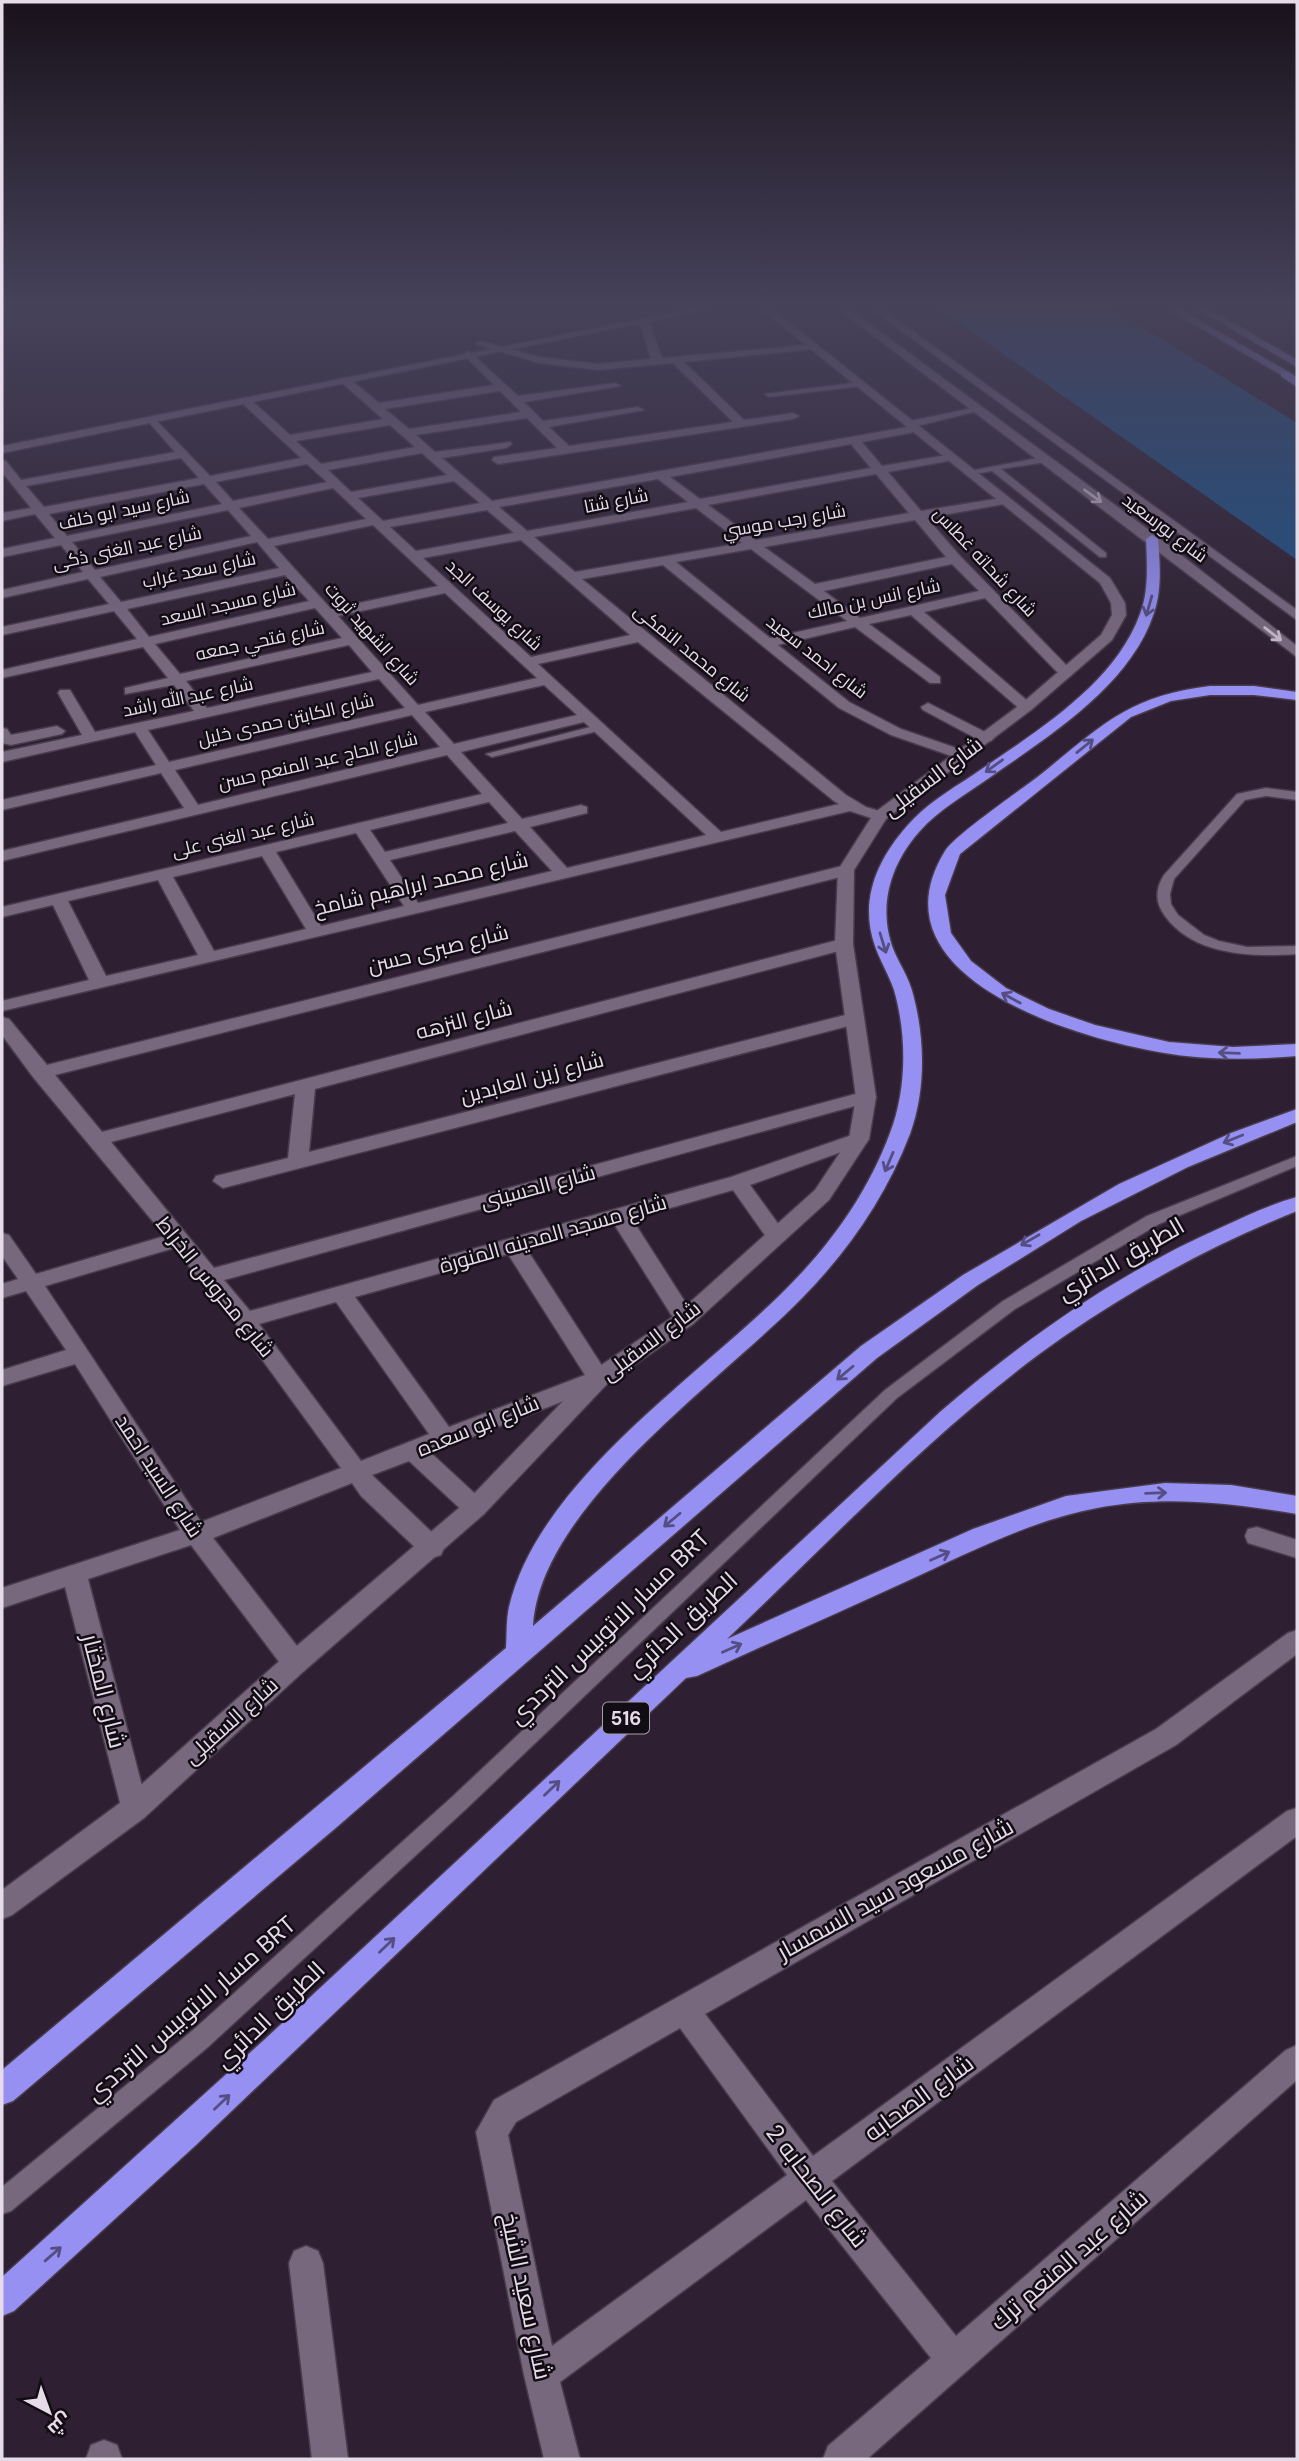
<svg xmlns="http://www.w3.org/2000/svg" width="1299" height="2461" viewBox="0 0 1299 2461" font-family="'DM Sans',Cairo,sans-serif">
<style>
.water{fill:#1e5185}
.lines{fill:none;stroke-linecap:round;stroke-linejoin:round}
.lane-casing{stroke:#483c4c;stroke-width:3}
.street-casing{stroke:#483c4c;stroke-width:3}
.secondary-casing{stroke:#483c4c;stroke-width:3}
.primary-casing{stroke:#483c4c;stroke-width:3}
.highway-casing{stroke:#483c4c;stroke-width:3}
.lane{fill:#78687e;fill-rule:evenodd}
.street{fill:#78687e;fill-rule:evenodd}
.secondary{fill:#78687e;fill-rule:evenodd}
.primary{fill:#8980c4;fill-rule:evenodd}
.highway{fill:#9590f2;fill-rule:evenodd}
.oneway{stroke:#c5b9c9}
.oneway2{stroke:#544e83}
.labels{text-anchor:middle;stroke-width:5;stroke-linejoin:round;paint-order:stroke}
.far-street-label{font-size:18px;fill:#e6dce9;stroke:#120c14}
.shield{fill:#120c14;stroke:#a69ea9;stroke-width:2}
.shield-label{font-size:19px;font-weight:bold;fill:#e6dce9}
.street-label{font-size:21px;fill:#e6dce9;stroke:#120c14}
.near-street-label{font-size:24px;fill:#e6dce9;stroke:#120c14}
</style>
<rect width="100%" height="100%" fill="#2e2032"/>
<!-- water -->
<path class="water" d="M938 308H1111L1297 423V560Z"/>
<g class="lines">
<defs>
<g id="lane">
<path d="M860 382 864 384 863 386 769 397 765 394Z"/>
<path d="M1043 457 1046 458V462L1001 469 1106 553V557H1100L992 471 969 475 964 472Z"/>
<path d="M598 725 602 726V730L492 757 486 754Z"/>
<path d="M1266 788 1297 792V800L1266 796 1245 800 1174 879 1170 894 1171 904 1178 915 1204 935 1219 941 1247 947 1297 946V954C1253 957 1194 956 1165 916 1155 903 1155 889 1164 875L1237 794Z"/>
<path d="M1297 1156V1166L1159 1224 1015 1309 897 1398 466 1809 208 2047 11 2211 2 2214V2187L192 2031 452 1797 885 1390 1003 1301 1147 1216Z"/>
</g>
<g id="street">
<path d="M644 317 649 320 662 358 817 344V348L813 349 684 362 744 420 793 413 799 416 793 419 498 464 492 460 494 457 557 448 527 418 416 435 435 452 510 442 512 444 506 448 442 458 492 501 907 427 903 424 905 422 978 407V411L917 426 922 429 920 431 862 442 882 466 953 454V460L888 472 921 511 1008 497 1010 500 1004 504 927 518 960 556 1071 670V676H1061L985 598 924 612 1031 704V710H1021L911 615 869 624 940 677V683H930L855 627 778 645 849 702 901 729 968 752 971 755 963 760 891 735 839 708 663 565 582 579 846 795 866 807 886 813V819L880 821 850 811 2 1011V1001L89 980 53 905 2 917V907L482 794 447 755 2 861V851L184 808 161 773 2 810V800L156 765 135 732 2 762V752L82 735 58 693 60 690H70L95 732 194 711 174 685 125 694V688L168 678 143 647 2 678V670L137 639 114 611 2 635V627L109 604 88 579 2 598V590L83 572 61 545 2 557V549L55 538 35 514 2 521V513L31 508 2 472V460L6 461 21 480 175 452 147 420 153 417 210 476 301 458 242 403V399H250L290 435 383 419 341 382V378H349L379 403 494 385 465 356 464 354 469 351 518 396 615 383 621 386 524 402 543 421 638 407 644 410 549 427 569 446 733 422 673 363 598 370 539 363 475 344 480 341 540 357 598 364 651 359 639 320ZM500 391 521 412 409 429 385 409ZM390 425 415 447 321 464 296 441ZM851 444 871 468 700 499 670 477ZM422 453 447 475 351 492 328 470ZM181 458 199 478 44 507 26 486ZM307 464 327 482 233 501 216 482ZM876 474 909 513 756 540 708 505ZM658 479 688 502 527 531 499 507ZM454 481 480 503 383 521 358 498ZM204 484 222 504 67 536 49 514ZM333 488 366 519 268 539 239 508ZM696 508 742 543 575 572 534 537ZM228 510 251 536 95 570 72 542ZM487 510 514 533 416 551 390 527ZM915 520 946 557 815 584 764 547ZM373 525 438 586 331 609 274 546ZM521 540 630 635 531 657 423 558ZM257 542 279 568 121 602 100 577ZM751 549 847 621 770 638 676 562ZM952 564 979 591 860 618 824 591ZM285 575 309 601 149 637 127 609ZM445 593 537 678 418 705 338 616ZM315 608 342 638 180 674 155 644ZM638 642 834 801 839 804 721 832 538 664ZM349 645 372 672 207 708 186 681ZM379 679 405 708 169 762 148 730ZM544 685 577 715 454 744 425 712ZM412 715 440 747 198 805 175 770ZM584 722 706 835 567 868 530 827 587 813V807L581 805 522 819 461 752ZM489 802 508 823 385 852 370 830ZM515 831 552 871 418 903 390 860ZM356 833 404 906 321 926 276 852ZM262 856 306 929 214 951 173 877ZM158 880 198 955 106 976 68 901Z"/>
<path d="M928 703 991 735 994 738 991 741H981L923 710 921 707Z"/>
<path d="M57 726 65 731 62 734 11 745 2 743V728L7 729 11 735Z"/>
<path d="M846 865 854 870 852 874 55 1075 102 1132 838 940H850L853 944 850 948 315 1089 309 1152 853 1013 862 1019 860 1023 223 1188 213 1181 216 1176 288 1158 295 1094 111 1142 214 1268 859 1093H873L876 1097 873 1101 224 1280 250 1311 731 1177 852 1135H866L869 1139 866 1143 750 1185 787 1236 783 1241H769L733 1190 632 1219 696 1319 693 1324H677L614 1224 526 1248 610 1378 607 1384 431 1453 484 1502 487 1508 484 1514 475 1517 466 1514 409 1461 372 1475 441 1541 444 1548 441 1555 432 1558 423 1555 361 1496 352 1483 213 1538 304 1655 308 1663 304 1671 295 1674 286 1671 191 1545 88 1579 148 1809 144 1818 134 1821 124 1818 65 1587 2 1608V1588L180 1530 75 1364 2 1386V1370L66 1350 26 1291 2 1298V1284L18 1279 2 1256V1233L9 1235 36 1274 165 1236 33 1077 2 1035V1017L9 1019 47 1065ZM174 1248 237 1325 341 1468 201 1522 45 1286ZM508 1254 585 1375 449 1427 355 1297ZM336 1302 429 1434 361 1461 259 1324Z"/>
<path d="M1257 1527 1297 1540V1558L1248 1543 1245 1536 1248 1529Z"/>
<path d="M1297 1630V1654L1176 1745 705 2014 813 2156 1287 1811 1297 1808V1836L832 2181 956 2336 1286 2050 1297 2045V2080L867 2459H823L828 2446 931 2358 806 2200 560 2382 580 2459H544L524 2375 476 2132 494 2100 1156 1729 1288 1633ZM680 2028 787 2175 552 2346 508 2135 516 2122Z"/>
<path d="M306 2246 318 2251 323 2263 348 2459H312L289 2263 294 2251Z"/>
<path d="M104 2440 117 2445 122 2459H86L91 2445Z"/>
</g>
<g id="secondary">
<path d="M697 308H716L2 453V446Z"/>
<path d="M760 308H771L1110 578 1125 603 1126 615 1112 640 1031 710 886 819 854 870 853 944 876 1097 869 1139 829 1200 693 1324 607 1384 484 1514 304 1671 144 1818 12 1915 2 1919V1890L124 1800 286 1655 466 1502 591 1372 677 1314 815 1190 849 1139 856 1097 835 944 838 870 874 813 1021 704 1101 635 1112 615 1111 603 1100 583Z"/>
<path d="M837 308H848L1157 536 1297 646V657Z"/>
<path d="M870 308H881L1297 610V620Z"/>
</g>
<g id="primary">
<path d="M1166 308H1178L1297 377V384Z"/>
<path d="M1196 308H1208L1297 360V367Z"/>
</g>
<g id="highway">
<path d="M1281 372H1289L1297 379V387L1281 376Z"/>
<path d="M1152 535 1158 539C1160 564 1162 589 1154 613 1130 686 1049 736 989 778 965 795 938 810 919 832 890 865 877 908 894 951 900 965 909 978 913 994 925 1039 926 1090 910 1134 886 1196 849 1250 803 1297 723 1380 540 1505 533 1626L861 1346 963 1275 1119 1184 1231 1133 1297 1109V1122L1188 1167 1081 1221 978 1285 877 1358 338 1826 13 2101 2 2105V2070L506 1648C507 1635 506 1621 509 1607 539 1480 699 1377 787 1288 832 1243 868 1192 890 1133 907 1089 907 1035 894 990 889 975 880 961 875 946 859 901 877 860 907 826 925 805 950 790 973 775 1032 734 1114 686 1140 614 1149 591 1147 564 1146 539Z"/>
<path d="M1210 686H1254L1297 692V700L1254 695H1210L1171 701 1131 717 960 854 945 895 951 933 971 961 1006 988 1049 1009 1095 1025 1169 1042 1233 1047 1297 1044V1056C1260 1059 1223 1060 1186 1056 1097 1046 864 983 945 851 955 835 1021 790 1040 775 1101 726 1128 696 1210 686Z"/>
<path d="M1297 1197V1211C1214 1244 1137 1286 1063 1337 940 1423 836 1536 727 1639L973 1529 1066 1496 1165 1483 1231 1485 1297 1496V1514C1231 1503 1165 1495 1097 1508 1029 1521 968 1553 905 1582 836 1614 766 1644 697 1676L686 1678 196 2145 14 2311 2 2316V2277L264 2040 940 1412C1026 1338 1118 1273 1222 1227 1246 1216 1271 1204 1297 1197Z"/>
</g>
</defs>
<!-- lane casing -->
<use href="#lane" class="lane-casing"/>
<!-- street casing -->
<use href="#street" class="street-casing"/>
<!-- secondary casing -->
<use href="#secondary" class="secondary-casing"/>
<!-- primary casing -->
<use href="#primary" class="primary-casing"/>
<!-- highway casing -->
<use href="#highway" class="highway-casing"/>
<!-- lane -->
<use href="#lane" class="lane"/>
<!-- street -->
<use href="#street" class="street"/>
<!-- secondary -->
<use href="#secondary" class="secondary"/>
<!-- primary -->
<use href="#primary" class="primary"/>
<!-- highway -->
<use href="#highway" class="highway"/>
</g>
<!-- one-way arrows -->
<defs><path id="oneway-shaft" d="M-6 0H5M1.5-3L5.5 0L1.5 3" fill="none" stroke-width="1.6" stroke-linecap="round" stroke-linejoin="round" transform="scale(1.75)"/></defs>
<g class="oneway">
<use href="#oneway-shaft" transform="translate(1093 496) rotate(36)"/>
<use href="#oneway-shaft" transform="translate(1273 634) rotate(38)"/>
</g>
<g class="oneway2">
<use href="#oneway-shaft" transform="translate(1149 606) rotate(106)"/>
<use href="#oneway-shaft" transform="translate(1085 746) rotate(-39)"/>
<use href="#oneway-shaft" transform="translate(994 766) rotate(144)"/>
<use href="#oneway-shaft" transform="translate(883 943) rotate(73)"/>
<use href="#oneway-shaft" transform="translate(1011 998) rotate(-151)"/>
<use href="#oneway-shaft" transform="translate(1229 1053) rotate(-178)"/>
<use href="#oneway-shaft" transform="translate(1233 1139) rotate(158)"/>
<use href="#oneway-shaft" transform="translate(889 1162) rotate(113)"/>
<use href="#oneway-shaft" transform="translate(1030 1240) rotate(150)"/>
<use href="#oneway-shaft" transform="translate(845 1373) rotate(140)"/>
<use href="#oneway-shaft" transform="translate(1156 1493) rotate(-2)"/>
<use href="#oneway-shaft" transform="translate(672 1520) rotate(140)"/>
<use href="#oneway-shaft" transform="translate(940 1556) rotate(-24)"/>
<use href="#oneway-shaft" transform="translate(732 1648) rotate(-24)"/>
<use href="#oneway-shaft" transform="translate(552 1788) rotate(-44)"/>
<use href="#oneway-shaft" transform="translate(387 1945) rotate(-44)"/>
<use href="#oneway-shaft" transform="translate(222 2102) rotate(-44)"/>
<use href="#oneway-shaft" transform="translate(53 2254) rotate(-41)"/>
</g>
<!-- sky -->
<linearGradient id="sky" x2="0" y2="1"><stop stop-color="#19121c"/><stop offset="0.47" stop-color="#46425a"/><stop offset="1" stop-color="#46425a" stop-opacity="0"/></linearGradient>
<rect width="1299" height="652" fill="url(#sky)"/>
<g class="labels">
<!-- far-street labels -->
<g class="far-street-label">
<text transform="translate(616 501) rotate(-11)" y="6">شارع شتا</text>
<text transform="translate(124 510) rotate(-12)" y="6">شارع سيد ابو خلف</text>
<text transform="translate(784 521) rotate(-10)" y="6">شارع رجب موسي</text>
<text transform="translate(1165 528) rotate(37)" y="6">شارع بورسعيد</text>
<text transform="translate(127 548) rotate(-12)" y="6">شارع عبد الغنى ذكى</text>
<text transform="translate(985 562) rotate(47)" y="6">شارع شحاته غطاس</text>
<text transform="translate(199 570) rotate(-12)" y="6">شارع سعد غراب</text>
<text transform="translate(874 599) rotate(-12)" y="6">شارع انس بن مالك</text>
<text transform="translate(228 604) rotate(-13)" y="6">شارع مسجد السعد</text>
<text transform="translate(494 605) rotate(43)" y="6">شارع يوسف الجد</text>
<text transform="translate(372 634) rotate(48)" y="6">شارع الشهيد ثروت</text>
<text transform="translate(260 641) rotate(-12)" y="6">شارع فتحي جمعه</text>
<text transform="translate(692 653) rotate(39)" y="6">شارع محمد النمكى</text>
<text transform="translate(817 657) rotate(38)" y="6">شارع احمد سعيد</text>
<text transform="translate(188 697) rotate(-12)" y="6">شارع عبد الله راشد</text>
<text transform="translate(286 720) rotate(-13)" y="6">شارع الكابتن حمدى خليل</text>
<text transform="translate(318 761) rotate(-13)" y="6">شارع الحاج عبد المنعم حسن</text>
<text transform="translate(243 835) rotate(-13)" y="6">شارع عبد الغنى على</text>
</g>
<!-- shield labels -->
<rect class="shield" x="603" y="1702.5" width="46" height="31" rx="5"/>
<g class="shield-label">
<text x="626" y="1725">516</text>
</g>
<!-- street labels -->
<g class="street-label">
<text transform="translate(933 777) rotate(-37)" y="7">شارع السقيلى</text>
<text transform="translate(421 884) rotate(-13)" y="7">شارع محمد ابراهيم شامخ</text>
<text transform="translate(438 949) rotate(-14)" y="7">شارع صبرى حسن</text>
<text transform="translate(464 1020) rotate(-15)" y="7">شارع النزهه</text>
<text transform="translate(532 1078) rotate(-15)" y="7">شارع زين العابدين</text>
<text transform="translate(538 1187) rotate(-15)" y="7">شارع الحسينى</text>
<text transform="translate(553 1234) rotate(-16)" y="7">شارع مسجد المدينه المنورة</text>
<text transform="translate(215 1287) rotate(51)" y="7">شارع محروس الخراط</text>
<text transform="translate(651 1341) rotate(-37)" y="7">شارع السقيلى</text>
<text transform="translate(478 1426) rotate(-22)" y="7">شارع ابو سعده</text>
<text transform="translate(159 1476) rotate(57)" y="7">شارع السيد احمد</text>
<text transform="translate(231 1721) rotate(-42)" y="7">شارع السقيلى</text>
</g>
<!-- near-street labels -->
<g class="near-street-label">
<text transform="translate(1121 1259) rotate(-30)" y="8">الطريق الدائري</text>
<text transform="translate(682 1625) rotate(-43)" y="8">الطريق الدائري</text>
<text transform="translate(609 1627) rotate(-44)" y="8">مسار الاتوبيس الترددي BRT</text>
<text transform="translate(104 1691) rotate(76)" y="8">شارع المختار</text>
<text transform="translate(895 1889) rotate(-29)" y="8">شارع مسعود سيد السمسار</text>
<text transform="translate(191 2009) rotate(-41)" y="8">مسار الاتوبيس الترددي BRT</text>
<text transform="translate(270 2015) rotate(-44)" y="8">الطريق الدائري</text>
<text transform="translate(919 2098) rotate(-36)" y="8">شارع الصحابه</text>
<text transform="translate(817 2186) rotate(52)" y="8">شارع الصحابه 2</text>
<text transform="translate(1069 2260) rotate(-41)" y="8">شارع عبد المنعم ترك</text>
<text transform="translate(526 2296) rotate(78)" y="8">شارع سعيد الشيخ</text>
</g>
</g>
<!-- border -->
<rect width="1299" height="2461" fill="none" stroke="#e6dce9" stroke-width="7"/>
<!-- north arrow -->
<g transform="translate(49 2412) rotate(139)" stroke="#120c14" stroke-width="5" paint-order="stroke">
<path d="M0-5L12 26L0 18L-12 26Z" fill="#e6dce9"/>
<text y="-10" font-size="19" font-weight="bold" text-anchor="middle" fill="#e6dce9">ش</text>
</g>
</svg>
